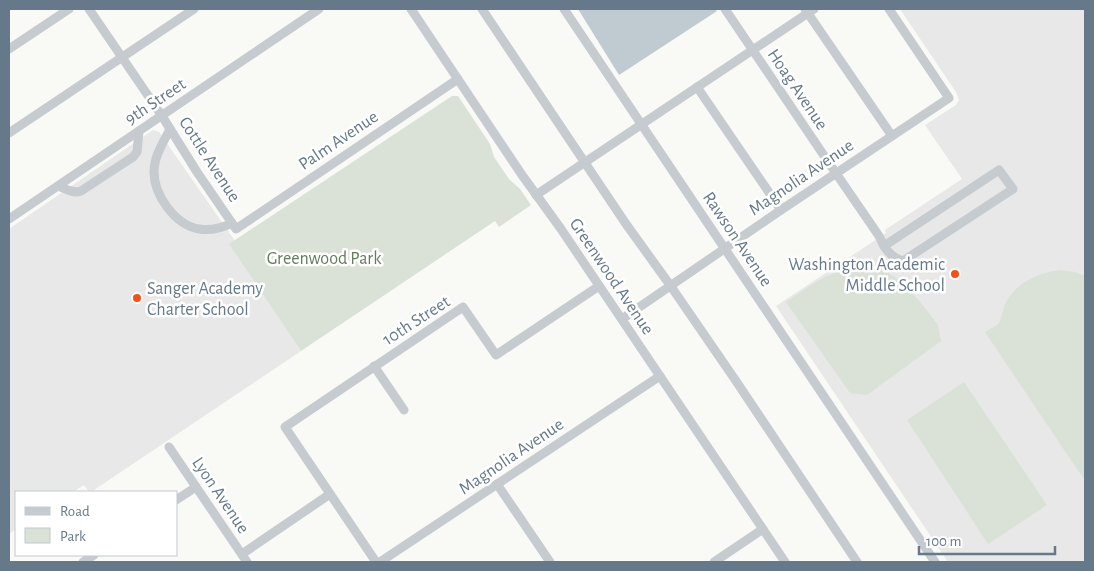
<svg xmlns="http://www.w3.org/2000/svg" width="1094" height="571" viewBox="0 0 1094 571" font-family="'Alegreya Sans',sans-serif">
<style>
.built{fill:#e7e8e7}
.green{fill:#dae2d7}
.water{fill:#bfcbd0}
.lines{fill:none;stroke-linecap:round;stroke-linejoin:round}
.minor{stroke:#c6cbcf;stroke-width:9}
.poi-dot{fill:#f4501b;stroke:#fff;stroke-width:2}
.labels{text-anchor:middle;stroke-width:5;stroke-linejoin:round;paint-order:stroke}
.street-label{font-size:18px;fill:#65798a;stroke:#fff}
.park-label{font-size:18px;fill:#667b61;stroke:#fff}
.poi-label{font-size:18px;fill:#65798a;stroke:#fff;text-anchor:end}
</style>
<rect width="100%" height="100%" fill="#f9f9f6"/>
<!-- built -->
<g class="built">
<path d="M900 9H1085V562H948L776 306 886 233 885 230 962 179 925 125 956 105 959 100 956 92Z"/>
<path d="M153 130 159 132 235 241 230 245 301 351 91 492H89L84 485 73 492H16V529L9 534V229Z"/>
</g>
<!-- green -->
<g class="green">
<path d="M452 96H458L490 144 494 157 509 179 520 189 531 205 499 227 495 221 301 351 229 244Z"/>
<path d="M865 266 881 269 895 277 907 288 921 303 938 325 941 341 867 395 850 393 786 302C804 290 823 275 845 269 851 267 858 267 865 266Z"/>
<path d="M1060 270 1075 272 1085 276V479L1079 472 985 332C989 329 996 326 999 323 1001 319 1003 309 1005 304 1016 282 1038 273 1060 270Z"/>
<path d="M964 382 1047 505 988 544 907 420Z"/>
</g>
<!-- water -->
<path class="water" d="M578 9H715L717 11 619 75Z"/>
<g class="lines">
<!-- minor -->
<g class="minor">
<path d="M89 9 162 116 197 172 236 229 458 79"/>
<path d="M411 9 522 175 561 229 785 562"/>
<path d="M482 9 626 224 670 285 736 381 857 562"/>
<path d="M564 9 935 562"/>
<path d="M725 9 831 166 879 236 884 246"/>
<path d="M805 9 892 136"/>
<path d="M9 49 69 9"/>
<path d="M697 87 781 210"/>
<path d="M170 129C163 143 154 156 154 172 154 195 175 225 199 229 211 231 222 228 232 223"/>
<path d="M9 133 194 9"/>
<path d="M999 170 1013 189 903 261C895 259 889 254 884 246Z"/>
<path d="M58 186C66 189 73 194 81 191L133 157 137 152 139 131"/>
<path d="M536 195 814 9"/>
<path d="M9 219 319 9"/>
<path d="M622 319 781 210 949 98 889 9"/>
<path d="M374 366 404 410"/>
<path d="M169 447 247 562"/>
<path d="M497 484 550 562"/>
<path d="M176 500 196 487"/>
<path d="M242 554 330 494"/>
<path d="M83 562 94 555"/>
<path d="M376 562 285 427 463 307 496 355 599 286"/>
<path d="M380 562 660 376"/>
<path d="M714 562 763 529"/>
</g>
</g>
<!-- markers -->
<g class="poi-dot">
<circle cx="955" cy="274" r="5"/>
<circle cx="137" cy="298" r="5"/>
</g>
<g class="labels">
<!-- street labels -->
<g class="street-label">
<text transform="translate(798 89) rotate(56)" y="6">Hoag Avenue</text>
<text transform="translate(155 101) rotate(-34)" y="6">9th Street</text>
<text transform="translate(338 140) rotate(-34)" y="6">Palm Avenue</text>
<text transform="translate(210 159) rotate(57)" y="6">Cottle Avenue</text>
<text transform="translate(801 177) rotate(-34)" y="6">Magnolia Avenue</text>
<text transform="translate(738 239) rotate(56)" y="6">Rawson Avenue</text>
<text transform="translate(612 276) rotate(56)" y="6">Greenwood Avenue</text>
<text transform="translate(416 320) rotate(-33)" y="6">10th Street</text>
<text transform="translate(511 456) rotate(-34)" y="6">Magnolia Avenue</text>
<text transform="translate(221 495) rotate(56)" y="6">Lyon Avenue</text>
</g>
<!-- park labels -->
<g class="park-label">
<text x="324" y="264">Greenwood Park</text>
</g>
<!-- poi labels -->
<g class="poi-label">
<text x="945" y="270">Washington Academic<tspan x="945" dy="21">Middle School</tspan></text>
<text x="147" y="294" text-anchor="start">Sanger Academy<tspan x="147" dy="21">Charter School</tspan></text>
</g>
</g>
<!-- border -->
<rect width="1094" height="571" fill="none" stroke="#65798a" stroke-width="20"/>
<!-- legend -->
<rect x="15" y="491" width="162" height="65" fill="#ffffff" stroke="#c1c9d0"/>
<rect x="25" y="507" width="25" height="8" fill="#c6cbcf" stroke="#c1c9d0"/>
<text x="60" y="516" font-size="15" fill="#65798a">Road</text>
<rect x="25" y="528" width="25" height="15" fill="#dae2d7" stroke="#c1c9d0"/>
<text x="60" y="541" font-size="15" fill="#65798a">Park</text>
<!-- scale -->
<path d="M919 546v8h136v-8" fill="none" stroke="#65798a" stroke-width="2.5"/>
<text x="926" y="546" font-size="15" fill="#65798a" stroke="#ffffff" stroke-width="4" paint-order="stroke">100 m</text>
</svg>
